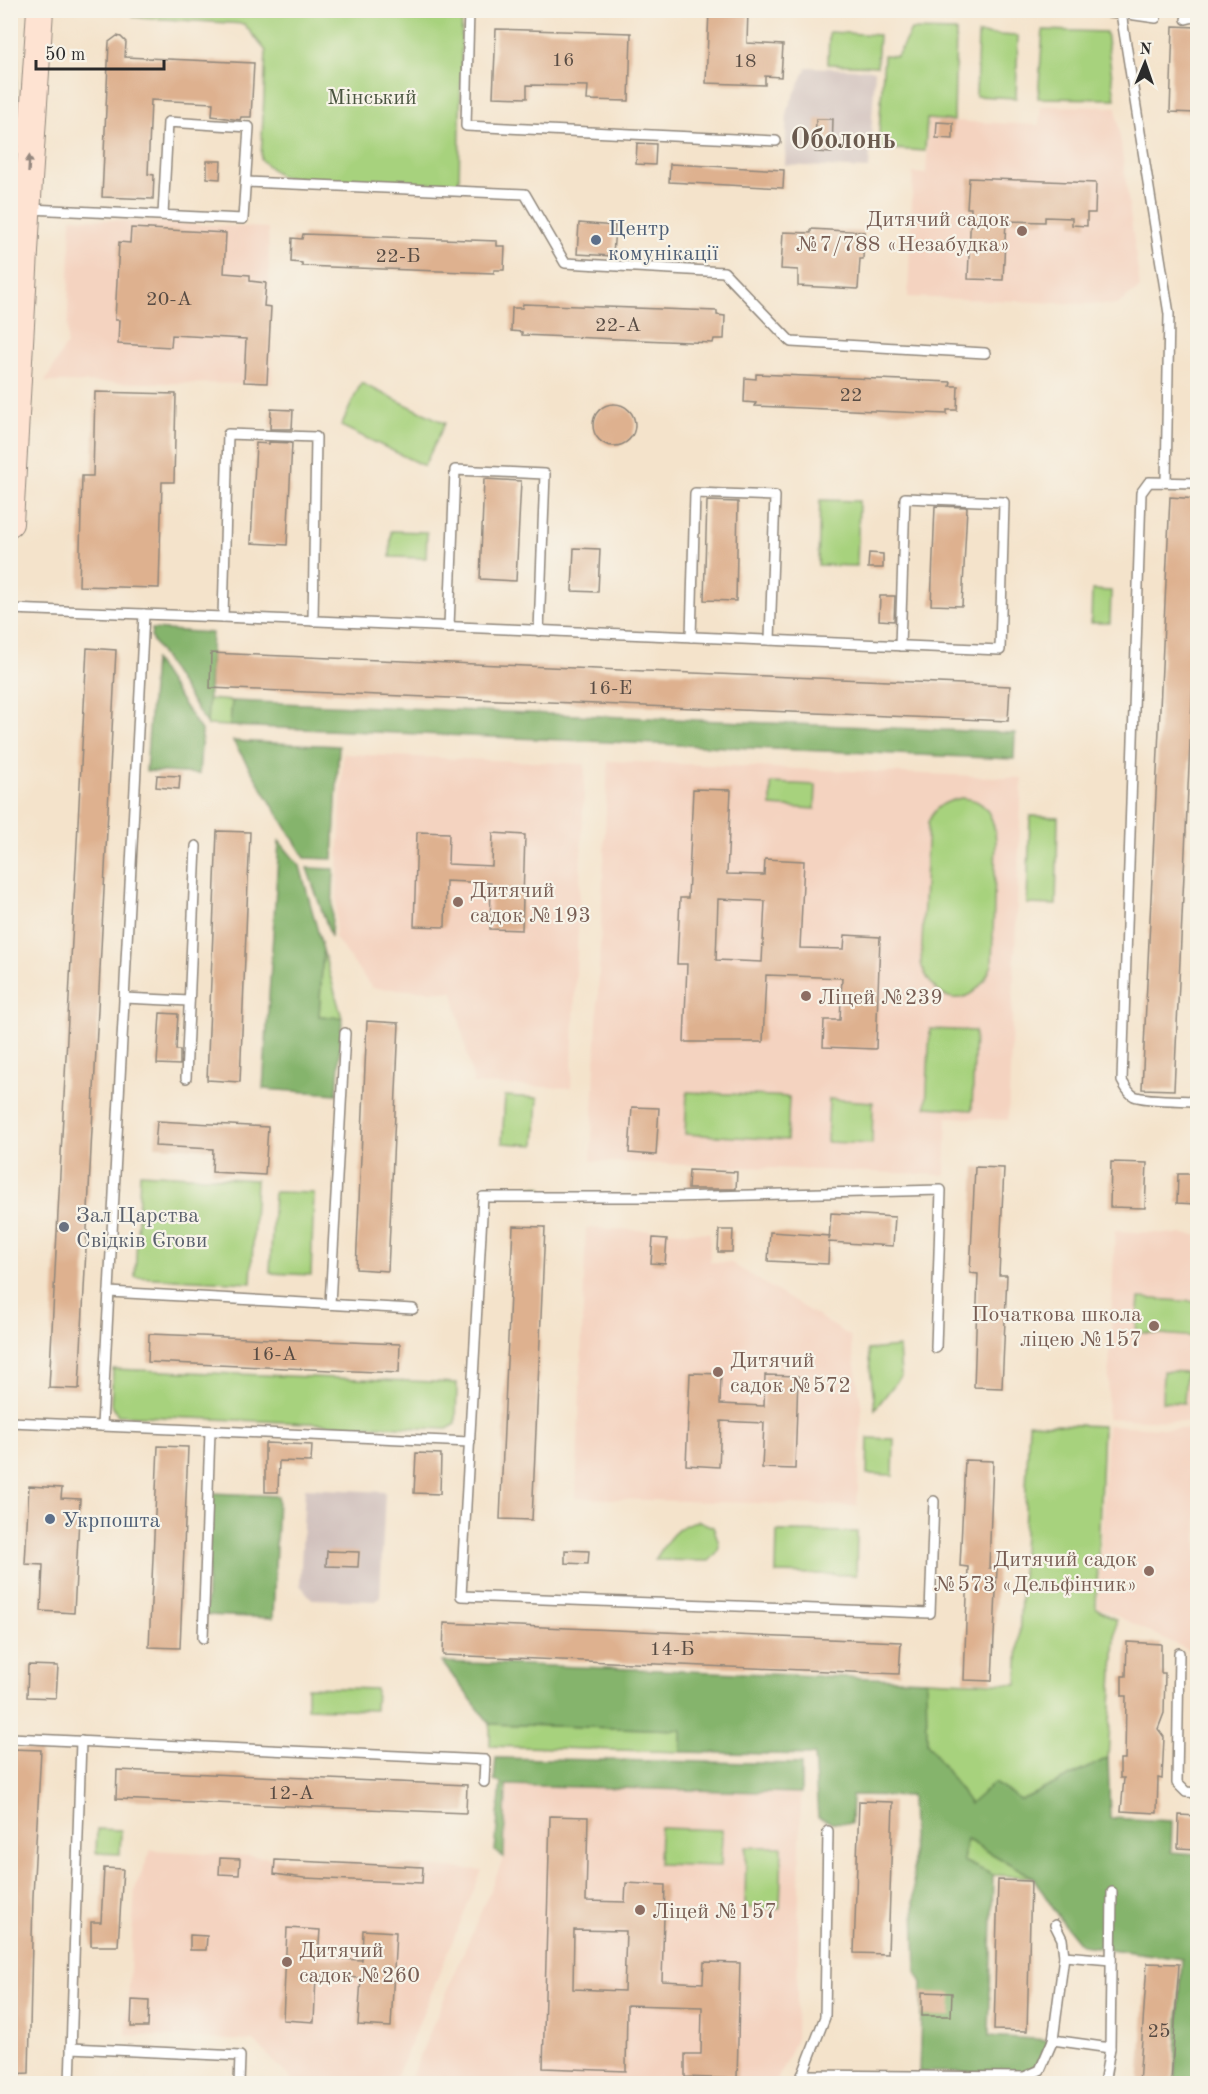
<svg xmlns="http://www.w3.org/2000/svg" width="1208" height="2094" viewBox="0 0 1208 2094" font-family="'Old Standard TT',serif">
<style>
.built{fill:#f4d3c0}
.industrial{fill:#d0c0bc}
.green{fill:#a7d27d;stroke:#697e54;stroke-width:1.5}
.forest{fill:#85b46c;stroke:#58704c;stroke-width:1.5}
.building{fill:#deb18f;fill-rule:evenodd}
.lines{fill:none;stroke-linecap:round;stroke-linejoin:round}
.lane-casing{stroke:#90877b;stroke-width:12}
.secondary-casing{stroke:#90877b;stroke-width:28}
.lane{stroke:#fff;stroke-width:9}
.secondary{stroke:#fee3d2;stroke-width:26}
.oneway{fill:#94877e}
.education-dot{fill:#8d6e63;stroke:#f7f3e8;stroke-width:2}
.service-dot{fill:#5c6f8a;stroke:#f7f3e8;stroke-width:2}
.worship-dot{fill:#6b7280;stroke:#f7f3e8;stroke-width:2}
.labels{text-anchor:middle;stroke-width:4.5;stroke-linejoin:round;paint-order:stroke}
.number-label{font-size:20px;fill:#584c44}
.park-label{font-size:22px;fill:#4a5540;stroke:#f7f3e8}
.education-label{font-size:22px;fill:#785e54;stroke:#f7f3e8;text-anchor:start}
.service-label{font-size:22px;fill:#4e5e75;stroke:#f7f3e8;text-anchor:start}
.worship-label{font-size:22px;fill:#5b616d;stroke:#f7f3e8;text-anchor:start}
.district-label{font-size:28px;font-weight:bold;fill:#6a5a4e;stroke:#f7f3e8}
</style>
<rect width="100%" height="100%" fill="#f7f3e8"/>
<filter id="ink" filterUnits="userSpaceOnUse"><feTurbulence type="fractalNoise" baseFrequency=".0167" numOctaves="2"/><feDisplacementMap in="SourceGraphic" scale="12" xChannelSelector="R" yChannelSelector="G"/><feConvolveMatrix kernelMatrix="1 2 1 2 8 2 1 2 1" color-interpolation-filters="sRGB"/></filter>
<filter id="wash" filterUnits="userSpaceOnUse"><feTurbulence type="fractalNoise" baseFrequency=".008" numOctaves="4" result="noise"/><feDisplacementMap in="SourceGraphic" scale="24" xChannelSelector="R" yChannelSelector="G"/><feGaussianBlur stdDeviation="1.35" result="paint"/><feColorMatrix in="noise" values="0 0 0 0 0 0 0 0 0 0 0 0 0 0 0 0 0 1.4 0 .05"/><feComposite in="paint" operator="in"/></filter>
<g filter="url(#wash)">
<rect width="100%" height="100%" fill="#f4e3cb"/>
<!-- built -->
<g class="built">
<path d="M1041 106 1116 107 1140 288 1117 305 908 297 913 173 926 174 929 120 1039 125Z"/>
<path d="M71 218 268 228 272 384 45 382 67 343Z"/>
<path d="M343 754 585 764 571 1088 474 1084 453 992 372 988 335 938Z"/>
<path d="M608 761 1022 778 1008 1120 947 1117 945 1175 591 1161Z"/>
<path d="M586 1228 710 1233V1262L731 1263 850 1336 862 1409 857 1506 576 1498Z"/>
<path d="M1115 1231 1197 1235V1422L1107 1418Z"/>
<path d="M1107 1425 1197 1430V1654L1098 1607Z"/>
<path d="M506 1785 801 1793 796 2038 776 2083 408 2084 504 1857Z"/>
<path d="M151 1850 482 1870 394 2083H295L254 2041 126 2035 135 1889Z"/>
</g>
<!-- industrial -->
<g class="industrial">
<path d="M807 67 875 70 869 169 785 165 787 110Z"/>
<path d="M305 1488 385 1492 380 1596 376 1601 312 1599 300 1585Z"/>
</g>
<!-- green -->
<g class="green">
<path d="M133 10 462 11 459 187 281 177 261 160 266 51 244 24 133 17Z"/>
<path d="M911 30 956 31 954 121 927 119 925 151 878 148 884 55 897 56Z"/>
<path d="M1043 30 1106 32 1115 99 1038 98Z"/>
<path d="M829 32 879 35 877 66 828 64Z"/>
<path d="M978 34 1018 36 1016 98 976 96Z"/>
<path d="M11 57H17L15 106H11Z"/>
<path d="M361 383 445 423 424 466 341 426Z"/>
<path d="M820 500 859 501 857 566 818 565Z"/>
<path d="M391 531 427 532 426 558 390 557Z"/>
<path d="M1092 590 1111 591 1110 623H1091Z"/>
<path d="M208 699 232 701 230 726 207 725Z"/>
<path d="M771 783 816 785 815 809 771 806Z"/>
<path d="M961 798C966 799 972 799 976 801 991 808 995 827 996 841L992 965C974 1010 937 1009 921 964L928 822C935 806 944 802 961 798Z"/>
<path d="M1030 816 1058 817 1056 905 1027 904Z"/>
<path d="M323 950 342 1018 319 1016Z"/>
<path d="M930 1029 975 1031 972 1110 926 1107Z"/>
<path d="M687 1092 789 1097 787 1140 685 1134Z"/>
<path d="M505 1096 538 1098 535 1145 502 1143Z"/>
<path d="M829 1099 873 1102 872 1144 827 1142Z"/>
<path d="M140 1173 256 1180 251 1283 135 1277Z"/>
<path d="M488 1185 542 1187 544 1195 486 1193Z"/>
<path d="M274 1192 314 1193 311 1275 270 1273Z"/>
<path d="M1139 1298 1197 1302V1337L1136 1332Z"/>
<path d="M899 1347 901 1376 875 1409 868 1350Z"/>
<path d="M113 1369 457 1383 456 1424 447 1429 118 1415 111 1404Z"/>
<path d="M1163 1371 1186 1372 1184 1403 1162 1402Z"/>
<path d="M1029 1423 1103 1426 1096 1608 1116 1620 1108 1758 1021 1800 970 1805 927 1743 926 1680 1017 1684Z"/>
<path d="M868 1438 894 1439 893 1475 867 1474Z"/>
<path d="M699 1521 713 1527C720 1544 723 1549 709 1561L655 1560C666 1542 677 1523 699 1521Z"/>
<path d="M777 1531 857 1532 856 1575 776 1573Z"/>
<path d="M307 1687 376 1689 375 1710 307 1708Z"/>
<path d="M490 1724 682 1730 681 1752 490 1746Z"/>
<path d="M660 1828 722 1830 721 1866 659 1864Z"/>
<path d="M97 1829 121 1830 120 1854 96 1853Z"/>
<path d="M966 1839 1033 1877 993 1875 963 1861Z"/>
<path d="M746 1847H782L780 1909 745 1908Z"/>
</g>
<!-- forest -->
<g class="forest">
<path d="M152 629 212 633 207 725 151 638Z"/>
<path d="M154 660 202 732 199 774 146 771Z"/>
<path d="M232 701 1015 733 1014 759 230 726Z"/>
<path d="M233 741 339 746 333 859 305 858Z"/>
<path d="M279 841 300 866 323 950 319 1016 342 1018 337 1094 263 1089Z"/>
<path d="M307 868 334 869 331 937Z"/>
<path d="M211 1493 278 1496 273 1618 206 1615Z"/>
<path d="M442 1662 926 1680 927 1743 970 1804 994 1783 1021 1800 1108 1758 1110 1818 1172 1821 1171 1852 1197 1854V2083H1174L1182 1959 1081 1945 1060 1919 1033 1877 966 1839 963 1861 993 1875 989 2036 1049 2040 1037 2066 1024 2072H919L922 1983 916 1972 911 1796 852 1795 851 1823 830 1822 818 1817 814 1755 681 1752V1730L490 1724Z"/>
<path d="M496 1758 801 1764V1793L506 1785 504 1857 495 1851 501 1783 494 1781Z"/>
</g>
<g id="blocks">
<!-- building -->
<g class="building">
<path d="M709 10H748L747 43 783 45 781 77 765 76V85L706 83Z"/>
<path d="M1173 26 1197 27V113L1170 112Z"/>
<path d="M496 29 631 33 629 101 587 100 588 86 527 85V98L493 97Z"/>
<path d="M117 36 121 37 126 42 125 57 254 63 251 117H241L240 120 212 116 213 103 151 100 148 174 154 175 153 199 102 197 109 42Z"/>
<path d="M816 119H833L832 153 815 152Z"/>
<path d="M937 122 953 123V139L936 138Z"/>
<path d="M637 143 656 144 655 165 636 164Z"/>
<path d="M207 161H221L220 179 207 178Z"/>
<path d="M670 164 784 170 783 188 669 182Z"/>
<path d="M969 178 1096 183 1095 213H1087V226L1072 225V218L1045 217V222L1006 221 1003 280 968 279 971 208H967Z"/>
<path d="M579 223 615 226 613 256 577 254Z"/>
<path d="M131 228 226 233 224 273 250 275V281L266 283 264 306 271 307 267 383 244 382 246 339 172 335 171 347 118 344 119 320H115L119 242 130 243Z"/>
<path d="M811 229 864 232 863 259H860L858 289 798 286V270L781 269 783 232 811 233Z"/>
<path d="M303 234 497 241V246H505L504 270H494V273L302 266V263L291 262 292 238 302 239Z"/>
<path d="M523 304 717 311V315L725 316 724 339H714L713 343 522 335V332L511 331 512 308H522Z"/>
<path d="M756 374 951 382 950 386H958L957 410H947V414L755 406 756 403 744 402 745 378 756 379Z"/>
<path d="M95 392 176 394 174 482H162L159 588 79 586 82 476H93Z"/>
<circle cx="614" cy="425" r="21"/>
<path d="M271 409 293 410 292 429H270Z"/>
<path d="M269 442 292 443 287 545 251 543 256 443 269 444Z"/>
<path d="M484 479 521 481 516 581 480 579Z"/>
<path d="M1170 497 1197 499V593L1174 1090 1142 1089Z"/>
<path d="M707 501 738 502 736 601 704 600Z"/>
<path d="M935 506 967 507 962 606 931 605Z"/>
<path d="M574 548 600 549 598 592 572 591Z"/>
<path d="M869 553 883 554V568H868Z"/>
<path d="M880 596H895L894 621 879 620Z"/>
<path d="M87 648 116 650 79 1389 49 1388Z"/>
<path d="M211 653 1010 686 1008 721 210 688Z"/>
<path d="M157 775 180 776 179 789 156 787Z"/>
<path d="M693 789 731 790 727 874 764 875 765 859 804 861 800 948 844 949 845 935 880 937 876 1049 823 1047 824 1020H840L842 978 795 976 766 975 763 1042H684L687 964H677L680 898H688ZM718 899 765 901 762 962 716 960Z"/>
<path d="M217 831 250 832 240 1082 207 1080Z"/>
<path d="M417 832 449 833 448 864 492 866 493 833 525 835 522 930 490 929 491 883 446 881 445 927 414 926Z"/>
<path d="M160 1013 178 1014 176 1050H180V1065L157 1064Z"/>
<path d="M367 1021 399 1023 388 1271 356 1269Z"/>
<path d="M632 1107 659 1108 656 1155 629 1153Z"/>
<path d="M157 1121 268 1127 265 1175 212 1172 213 1149 155 1146Z"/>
<path d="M1111 1162 1147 1163 1145 1208 1110 1207Z"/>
<path d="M975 1167 1004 1168 999 1275H1007L1002 1388 974 1387 978 1274 970 1273Z"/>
<path d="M689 1170 737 1172 736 1189H688Z"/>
<path d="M1178 1174H1197V1204L1177 1203Z"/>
<path d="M831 1213 895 1217 893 1246 829 1242 828 1264 768 1261 770 1232 830 1236 829 1240Z"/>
<path d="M513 1226 545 1227 532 1520 500 1519Z"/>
<path d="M719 1230H733L732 1252H718Z"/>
<path d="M653 1238 667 1239 665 1264 651 1263Z"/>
<path d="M149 1334 400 1344 399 1373 148 1362Z"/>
<path d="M690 1373 721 1374 720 1404 764 1406 765 1375 798 1376 795 1469 762 1468 764 1423 741 1422 721 1421 719 1467 686 1465Z"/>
<path d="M265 1443 312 1445 311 1462 279 1461 278 1492H265Z"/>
<path d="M158 1446 188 1447 180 1648 149 1647Z"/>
<path d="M416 1453 441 1454 440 1494 414 1493Z"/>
<path d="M965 1460 993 1461 989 1568H997L992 1681 964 1680 968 1567 960 1566Z"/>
<path d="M29 1486 62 1488 61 1498 80 1499 74 1613 41 1611 43 1565 25 1564Z"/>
<path d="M565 1550 589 1551 588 1564 565 1563Z"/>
<path d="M327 1551 359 1552 358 1567 326 1566Z"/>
<path d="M444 1623 901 1642 899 1674 443 1655Z"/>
<path d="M1127 1642 1161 1644V1673H1165L1164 1713 1158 1729 1164 1737 1162 1779 1158 1778 1157 1813 1121 1811 1124 1778H1120V1759H1125L1126 1696H1122V1676H1126Z"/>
<path d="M28 1665 58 1666 56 1698 27 1697Z"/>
<path d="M10 1749 41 1750 33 1896 29 2073 10 2074Z"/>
<path d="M117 1770 467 1785 466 1813 116 1799Z"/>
<path d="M859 1801 893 1802 888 1954 854 1953Z"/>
<path d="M1179 1815 1197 1816V1849L1178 1848Z"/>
<path d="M550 1816 588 1817 586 1901 625 1902 626 1883 665 1885 662 1981 703 1983 704 1962 740 1963 737 2079 685 2077V2054H701L702 2007 627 2005 626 2071 543 2068ZM574 1930 626 1931 624 1991 573 1989Z"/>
<path d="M220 1858 240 1859 239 1875 219 1874Z"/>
<path d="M275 1860 423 1867 422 1883 304 1878 274 1874Z"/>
<path d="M104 1868 123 1869 118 1946H91V1922H101Z"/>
<path d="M998 1880 1031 1881 1027 2031 994 2030Z"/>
<path d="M287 1928 320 1930 318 1958 362 1960 363 1930 396 1932 391 2027 358 2025 361 1978 316 1976 314 2022 283 2020Z"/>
<path d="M190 1935 207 1936 206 1950H190Z"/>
<path d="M1147 1963 1179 1964 1171 2084H1139Z"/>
<path d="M922 1992 952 1993 951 2016H922Z"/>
<path d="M132 2000 149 2001 148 2027H131Z"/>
</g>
</g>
</g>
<g filter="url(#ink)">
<use href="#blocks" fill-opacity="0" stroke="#90877b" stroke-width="1.5"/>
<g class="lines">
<defs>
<g id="lane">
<path d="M469 10 466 126 776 141"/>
<path d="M1072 10 1121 13 1156 18"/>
<path d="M1121 13 1169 314 1166 482"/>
<path d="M1186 19 1198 16"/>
<path d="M246 182 525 194 565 263 724 272 791 342 985 353"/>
<path d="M30 209 243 219 249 127 168 122 163 215"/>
<path d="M1198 483 1149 482 1141 493 1122 1081C1125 1086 1128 1093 1134 1096 1145 1101 1183 1100 1198 1101"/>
<path d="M10 609 223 617C482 628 741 639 1000 650L1004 502 905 498 900 646"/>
<path d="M223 617 228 434 316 437 313 621"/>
<path d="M449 627 455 470 545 474 539 631"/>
<path d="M691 637 695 493 775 496 770 640"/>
<path d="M124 998 189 1001"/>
<path d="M186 1078 196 846"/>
<path d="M109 1292 413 1309"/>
<path d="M330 1304 345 1033"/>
<path d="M10 1422 470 1442"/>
<path d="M102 1426 144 614"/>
<path d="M934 1501 930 1613 461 1596 483 1197H673L941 1190 936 1348"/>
<path d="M203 1638 210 1431"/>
<path d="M1179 1653 1177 1783 1186 1792 1198 1793"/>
<path d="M10 1738 485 1760 484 1782"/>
<path d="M1064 1956 1111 1960"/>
<path d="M1053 2040 1110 2048"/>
<path d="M71 2048 240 2056 239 2084"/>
<path d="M802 2075 1024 2077 1040 2070 1053 2040 1064 1956 1062 1939 1055 1925"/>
<path d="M70 2084 81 1741"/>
<path d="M799 2084 825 2017 828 1831"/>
<path d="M1104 2084 1110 2048 1112 1892"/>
</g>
<path id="secondary" d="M10 523 29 180 40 10"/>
</defs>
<!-- lane casing -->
<use href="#lane" class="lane-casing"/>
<!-- secondary casing -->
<use href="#secondary" class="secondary-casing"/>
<!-- lane -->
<use href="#lane" class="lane"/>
<!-- secondary -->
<use href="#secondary" class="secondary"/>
</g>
<!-- one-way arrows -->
<defs><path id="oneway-solid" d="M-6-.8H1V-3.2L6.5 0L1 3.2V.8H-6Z" transform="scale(1.5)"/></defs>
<use class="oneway" href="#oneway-solid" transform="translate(29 164) rotate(-87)"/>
</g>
<!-- markers -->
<g class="education-dot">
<circle cx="1022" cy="231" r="6"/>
<circle cx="458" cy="902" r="6"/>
<circle cx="806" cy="996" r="6"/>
<circle cx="1154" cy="1326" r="6"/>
<circle cx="718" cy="1372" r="6"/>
<circle cx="1149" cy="1571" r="6"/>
<circle cx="640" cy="1910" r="6"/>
<circle cx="287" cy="1962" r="6"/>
</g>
<g class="service-dot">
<circle cx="596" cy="240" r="6"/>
<circle cx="50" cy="1519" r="6"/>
</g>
<circle class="worship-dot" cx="64" cy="1227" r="6"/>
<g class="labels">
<!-- number labels -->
<g class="number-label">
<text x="563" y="66">16</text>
<text x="745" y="67">18</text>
<text x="398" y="262">22-Б</text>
<text x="169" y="305">20-А</text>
<text x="618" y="331">22-А</text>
<text x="851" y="401">22</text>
<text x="610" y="694">16-Е</text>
<text x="274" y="1360">16-А</text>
<text x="672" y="1655">14-Б</text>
<text x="291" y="1799">12-А</text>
<text x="1159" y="2037">25</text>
</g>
<!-- park labels -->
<g class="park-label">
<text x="372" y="104">Мінський</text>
</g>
<!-- education labels -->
<g class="education-label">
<text x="1010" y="226" text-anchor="end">Дитячий садок<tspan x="1010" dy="25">№7/788 «Незабудка»</tspan></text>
<text x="470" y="897">Дитячий<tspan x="470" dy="25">садок №193</tspan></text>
<text x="818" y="1004">Ліцей №239</text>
<text x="1142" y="1321" text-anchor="end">Початкова школа<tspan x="1142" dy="25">ліцею №157</tspan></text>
<text x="730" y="1367">Дитячий<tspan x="730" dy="25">садок №572</tspan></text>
<text x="1137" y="1566" text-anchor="end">Дитячий садок<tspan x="1137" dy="25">№573 «Дельфінчик»</tspan></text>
<text x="652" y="1918">Ліцей №157</text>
<text x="299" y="1957">Дитячий<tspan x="299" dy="25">садок №260</tspan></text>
</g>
<!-- service labels -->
<g class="service-label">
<text x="608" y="235">Центр<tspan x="608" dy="25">комунікації</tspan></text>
<text x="62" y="1527">Укрпошта</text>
</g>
<!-- worship labels -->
<g class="worship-label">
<text x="76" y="1222">Зал Царства<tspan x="76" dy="25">Свідків Єгови</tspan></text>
</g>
<!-- district labels -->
<g class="district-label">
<text x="843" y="148">Оболонь</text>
</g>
</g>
<!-- margin -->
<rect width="1208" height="2094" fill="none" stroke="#f7f3e8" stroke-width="36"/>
<!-- north arrow -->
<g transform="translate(1145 63) rotate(2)" stroke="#f7f3e8" stroke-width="4.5" paint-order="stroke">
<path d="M0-4.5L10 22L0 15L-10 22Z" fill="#2b2b2b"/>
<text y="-9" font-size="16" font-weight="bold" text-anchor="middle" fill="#2b2b2b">N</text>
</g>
<!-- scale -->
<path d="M36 60v9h128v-9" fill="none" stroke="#2b2b2b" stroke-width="3"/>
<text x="45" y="60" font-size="18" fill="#2b2b2b" stroke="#f7f3e8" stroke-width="4.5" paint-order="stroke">50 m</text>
</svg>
